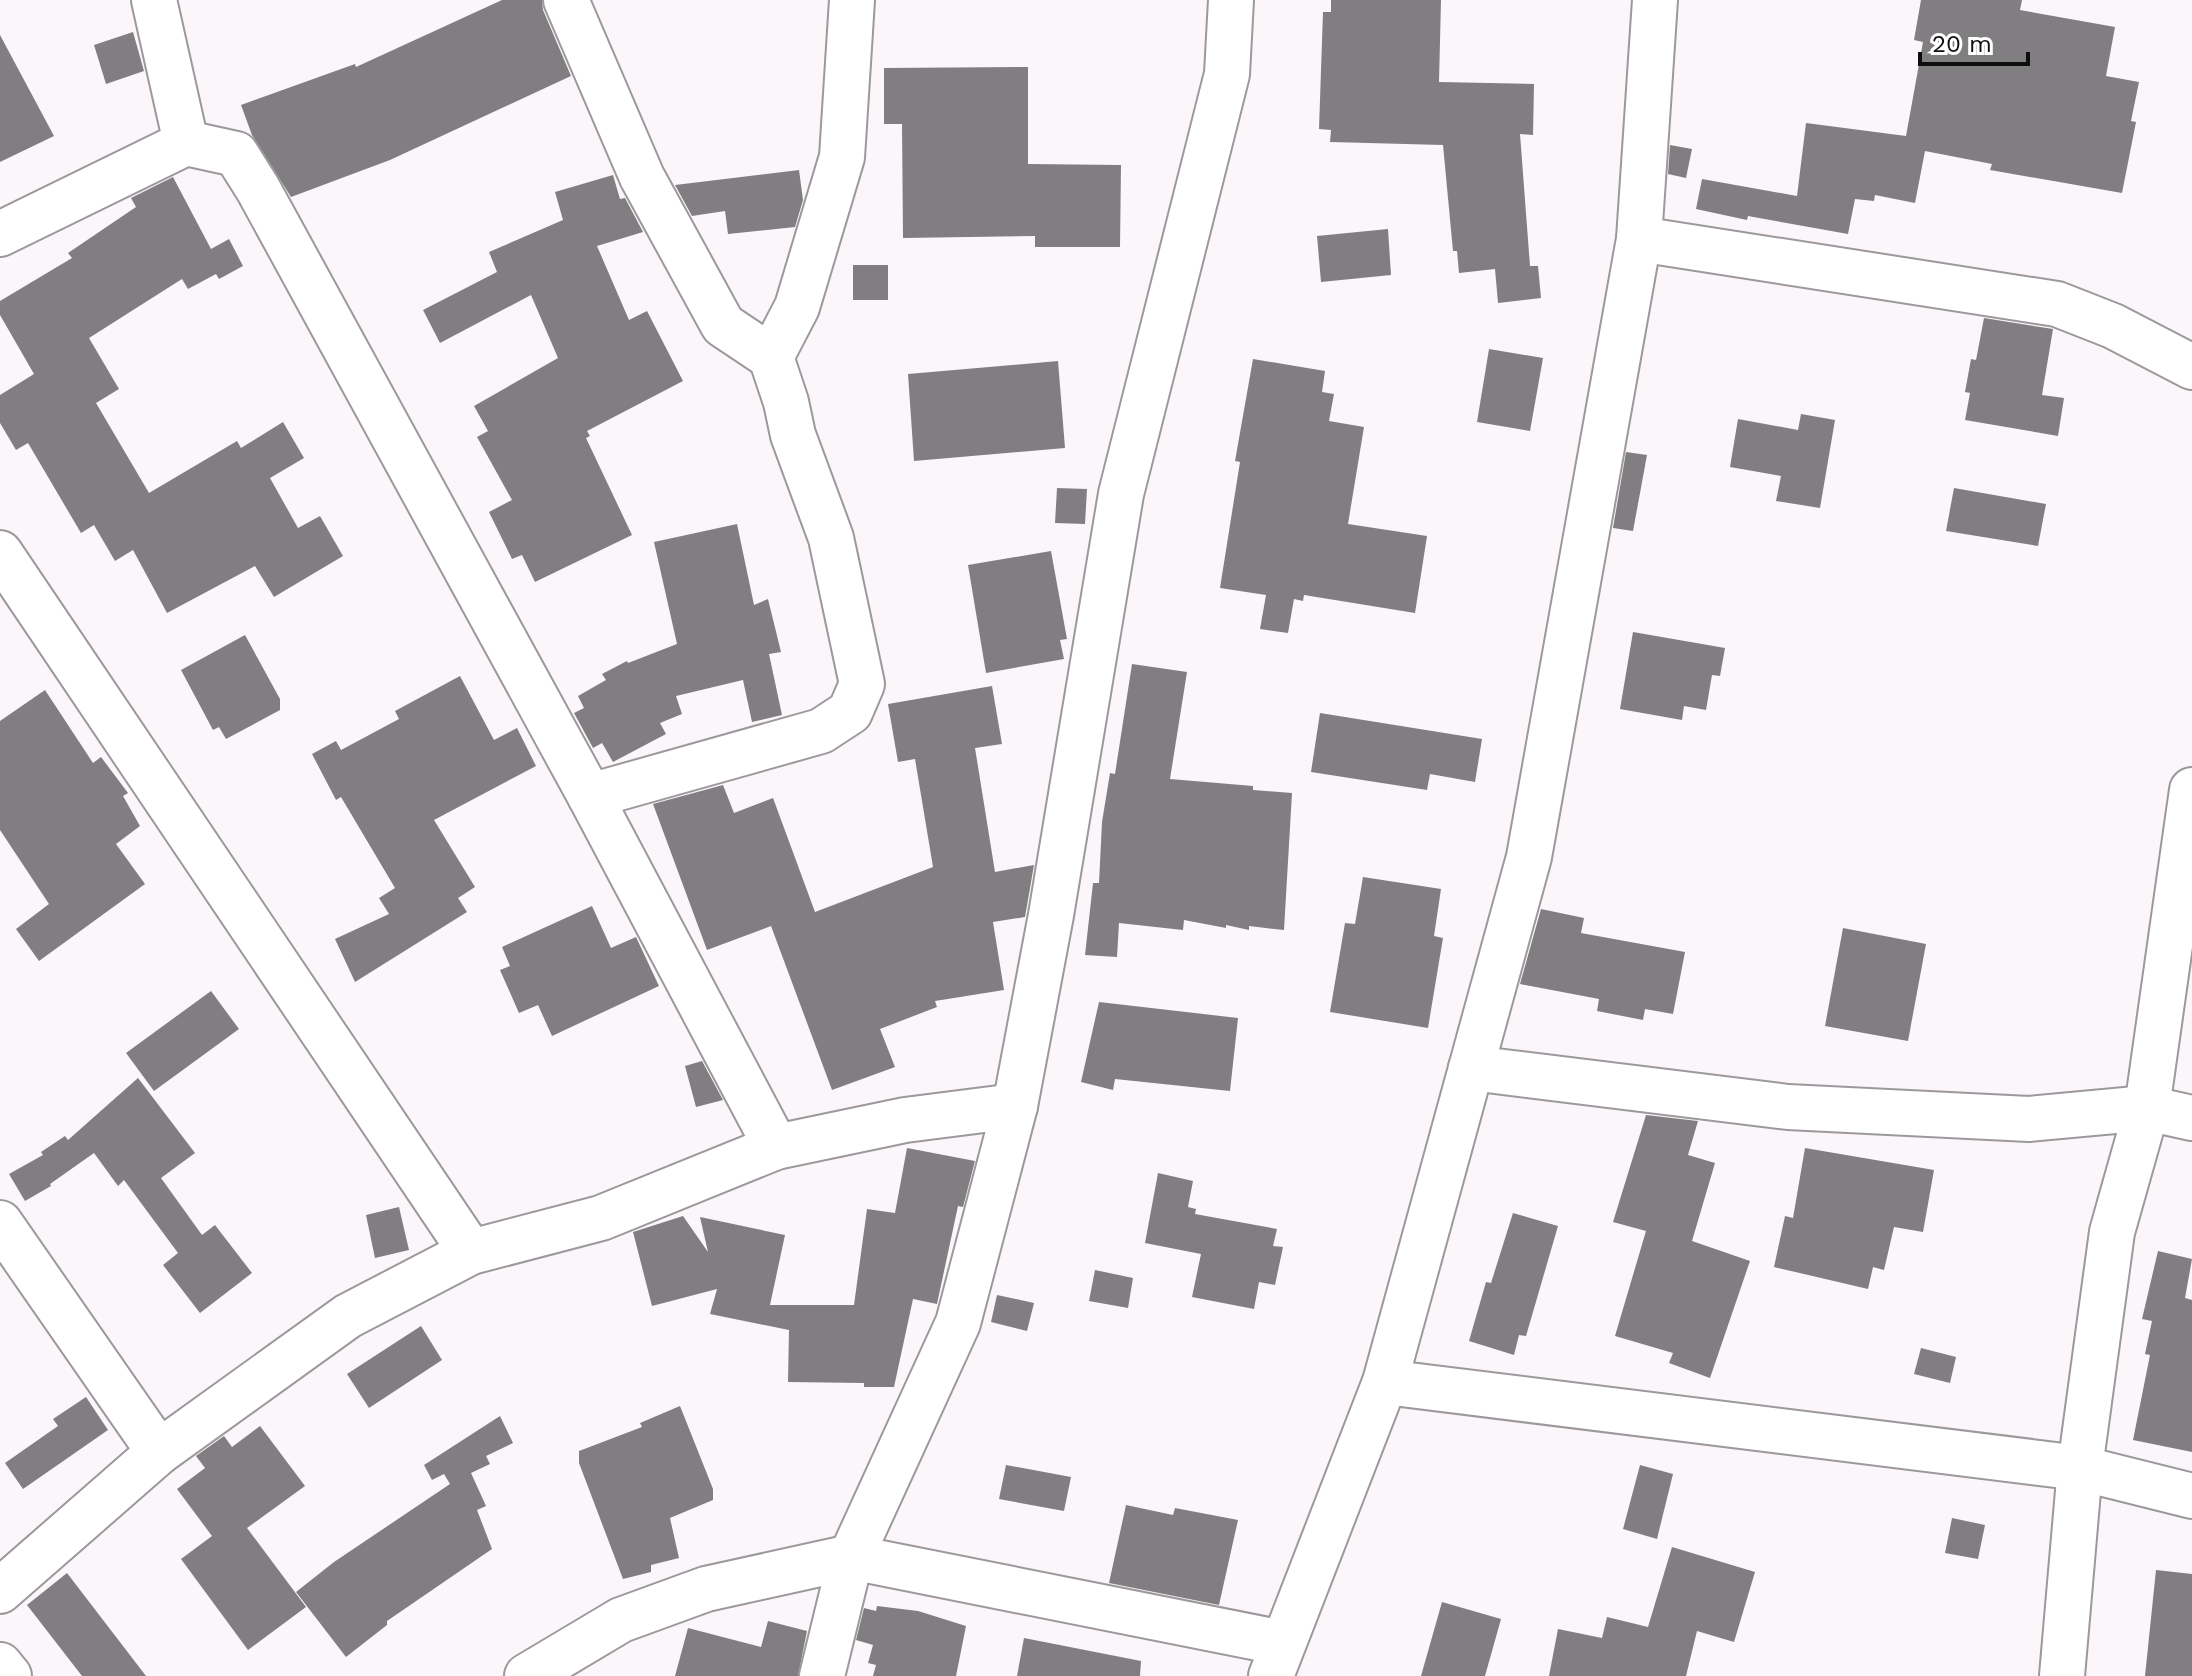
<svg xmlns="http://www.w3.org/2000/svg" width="2192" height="1676" viewBox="0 0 2192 1676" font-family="'Work Sans',sans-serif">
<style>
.building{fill:#817e81}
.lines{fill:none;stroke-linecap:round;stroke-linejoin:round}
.minor-casing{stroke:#9c989c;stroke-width:48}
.minor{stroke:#fff;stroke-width:44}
</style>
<rect width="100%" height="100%" fill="#faf6fa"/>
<!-- building -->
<g class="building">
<path d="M502 0H542L543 10 571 76 390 160 291 197 252 135 241 105 355 64 356 67Z"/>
<path d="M1331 0H1441L1439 82 1534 84 1533 135 1520 134 1530 266H1538L1541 298 1498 303 1495 269 1459 273 1457 251H1453L1443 145 1330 142 1331 130 1319 129 1323 12H1331Z"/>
<path d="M1921 0H2022L2020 10 2115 27 2106 76 2139 82 2131 121 2136 122 2122 193 1990 170 1992 164 1925 151 1915 203 1875 195 1874 201 1855 199 1848 234 1748 216 1747 220 1696 209 1702 179 1797 196 1806 123 1906 136 1923 42 1914 40Z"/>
<path d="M133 32 144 71 106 84 94 45Z"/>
<path d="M0 35 54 136 0 162Z"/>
<path d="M1028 67V164L1121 165 1120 247H1035V236L903 238 902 124H884V68Z"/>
<path d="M1670 145 1692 149 1686 178 1668 174Z"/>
<path d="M799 170 803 200 795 227 728 234 725 211 692 216 675 185Z"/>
<path d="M613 175 620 199 625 198 643 232 597 246 629 320 647 311 683 381 587 431 590 436 586 438 632 535 535 582 522 555 512 559 489 512 512 500 477 437 488 431 474 406 558 358 531 295 440 343 423 310 497 272 489 252 563 220 555 192Z"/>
<path d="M173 177 211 249 229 239 243 266 219 279 216 274 188 289 182 279 89 338 119 389 96 403 149 493 237 441 241 448 283 422 304 458 270 478 298 528 320 516 343 556 274 597 255 566 167 613 133 550 115 561 94 525 81 533 28 443 16 450 0 423V395L34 374 0 315V301L72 258 68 253 136 207 131 198Z"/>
<path d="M1388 229 1391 275 1321 282 1317 236Z"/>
<rect x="853" y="265" width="35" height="35"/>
<path d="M1984 318 2053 329 2042 395 2064 398 2058 436 1965 420 1970 393 1965 392 1971 359 1976 360Z"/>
<path d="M1489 349 1543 358 1530 431 1477 422Z"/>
<path d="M1253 359 1325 371 1322 392 1334 394 1329 421 1364 427 1348 524 1427 536 1415 613 1304 595 1303 601 1294 599 1288 633 1260 629 1266 595 1220 588 1240 462 1235 461Z"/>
<path d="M1058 361 1065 448 914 461 908 374Z"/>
<path d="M1801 414 1835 420 1820 508 1776 501 1781 476 1730 467 1738 419 1798 430Z"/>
<path d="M1626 452 1647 455 1633 531 1613 528Z"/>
<path d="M1057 488 1087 489 1085 524 1055 523Z"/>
<path d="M1954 488 2046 504 2038 546 1946 531Z"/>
<path d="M737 524 754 605 768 599 781 652 769 654 782 715 752 722 743 680 676 696 682 714 660 723 666 734 613 762 602 743 593 748 574 713 584 708 578 696 606 680 602 674 627 661 628 663 677 644 654 542Z"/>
<path d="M1051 551 1067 639 1060 640 1064 659 986 673 968 565Z"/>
<path d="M1633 632 1725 648 1720 676 1712 675 1706 710 1684 706 1682 720 1620 709Z"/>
<path d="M245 635 280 699V710L226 739 219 727 213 730 181 670Z"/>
<path d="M1132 664 1187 672 1170 779 1253 786V790L1292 793 1284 930 1249 926V930L1226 925V928L1184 920 1183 930 1119 923 1117 957 1085 955 1093 883H1099L1102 822 1110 773 1115 774Z"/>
<path d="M460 676 494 740 517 728 536 766 434 820 475 887 458 898 467 912 355 982 335 939 389 914 379 898 395 888 341 797 336 800 312 754 336 741 341 750 399 719 395 711Z"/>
<path d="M992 686 1002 744 975 748 995 872 1034 865 1025 917 993 922 1004 990 935 1001 937 1007 880 1029 895 1067 832 1090 771 926 707 950 653 804 723 785 734 813 773 798 815 912 933 867 915 759 898 762 888 704Z"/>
<path d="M45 690 93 763 101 757 128 793 123 796 140 826 116 844 145 884 39 961 16 929 49 904 0 830V721Z"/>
<path d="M1320 713 1482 739 1475 782 1430 774 1427 790 1311 772Z"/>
<path d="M1363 877 1441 889 1434 936 1443 938 1428 1028 1330 1012 1345 923 1355 924Z"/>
<path d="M592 906 611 948 636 937 659 986 552 1036 538 1005 519 1013 500 970 510 966 502 947Z"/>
<path d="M1541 909 1584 918 1581 933 1685 952 1673 1014 1645 1009 1643 1020 1597 1011 1599 999 1520 984Z"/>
<path d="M1843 928 1926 944 1908 1041 1825 1026Z"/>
<path d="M211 991 239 1029 154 1091 126 1053Z"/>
<path d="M1099 1002 1238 1018 1230 1091 1115 1079 1113 1090 1081 1082Z"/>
<path d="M702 1061 723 1100 696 1107 685 1066Z"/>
<path d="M138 1078 195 1153 161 1178 202 1235 215 1225 252 1273 200 1313 163 1265 178 1253 124 1180 118 1186 94 1153 50 1184 51 1186 25 1201 9 1174 43 1155 41 1152 65 1136 68 1140Z"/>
<path d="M1646 1115 1698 1121 1688 1155 1715 1163 1692 1241 1750 1261 1710 1378 1669 1363 1673 1353 1615 1336 1646 1231 1613 1222Z"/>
<path d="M907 1148 975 1161 963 1207 958 1206 937 1304 913 1299 894 1387H864V1383L788 1382 789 1330 710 1314 717 1289 652 1306 633 1232 683 1216 708 1252 700 1217 785 1235 770 1305H854L867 1209 895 1213Z"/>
<path d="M1805 1148 1934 1170 1923 1232 1894 1227 1884 1270 1873 1267 1868 1289 1774 1267 1785 1216 1793 1218Z"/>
<path d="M1158 1173 1193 1181 1188 1207 1196 1209 1195 1214 1277 1229 1273 1246 1283 1247 1275 1285 1259 1282 1254 1309 1192 1297 1201 1254 1145 1243Z"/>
<path d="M399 1207 409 1250 375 1258 366 1215Z"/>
<path d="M1513 1213 1558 1226 1526 1336 1519 1335 1514 1355 1469 1341 1486 1282 1491 1283Z"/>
<path d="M2158 1251 2192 1259 2185 1298 2192 1300V1452L2133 1440 2150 1355 2145 1354 2152 1321 2142 1319Z"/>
<path d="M1095 1270 1133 1278 1128 1308 1089 1301Z"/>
<path d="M997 1295 1034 1303 1027 1331 991 1322Z"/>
<path d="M421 1326 442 1360 369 1408 347 1374Z"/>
<path d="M1921 1348 1956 1357 1950 1383 1914 1374Z"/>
<path d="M86 1397 108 1430 23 1489 5 1463 58 1426 53 1419Z"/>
<path d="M680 1406 713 1489V1500L670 1518 679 1558 651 1565V1572L623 1579 579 1463V1451L642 1427 640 1423Z"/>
<path d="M500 1416 513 1443 486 1456 490 1464 471 1473 486 1506 477 1510 492 1549 387 1621V1625L346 1657 296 1592 334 1562 450 1484 444 1474 432 1480 424 1465Z"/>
<path d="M260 1426 305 1486 247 1528 306 1607 248 1650 181 1559 212 1536 177 1489 205 1468 196 1456 224 1436 232 1447Z"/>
<path d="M1006 1465 1071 1477 1064 1511 999 1499Z"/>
<path d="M1640 1465 1673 1474 1657 1539 1623 1529Z"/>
<path d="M1126 1505 1173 1515 1175 1508 1238 1520 1219 1605 1109 1583Z"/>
<path d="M1952 1518 1985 1525 1978 1559 1945 1553Z"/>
<path d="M1672 1547 1755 1572 1734 1642 1697 1631 1686 1676H1549L1558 1629 1602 1638 1607 1617 1648 1627Z"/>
<path d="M2156 1570 2192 1574V1676H2145Z"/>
<path d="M67 1573 146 1676H82L27 1605Z"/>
<path d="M1442 1602 1501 1619 1485 1676H1421Z"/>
<path d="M877 1606 918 1611 966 1626 956 1676H873L876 1665 868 1663 873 1645 856 1640 864 1608 876 1611Z"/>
<path d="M768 1621 807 1631 798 1676H675L688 1628 761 1647Z"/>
<path d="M1024 1638 1141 1661 1140 1676H1017Z"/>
</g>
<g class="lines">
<defs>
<g id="minor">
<path d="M154 0 186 143"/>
<path d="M566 0 642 177 723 325 771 357"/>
<path d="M0 234 186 143 236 154 258 189 590 796 776 1147"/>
<path d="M1639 239 2057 304 2113 326 2192 367"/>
<path d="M0 553 471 1252"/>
<path d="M2192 790 2147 1108 2192 1118"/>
<path d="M590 796 821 731 850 712 862 684 831 538 793 435 786 402 771 357 797 307 842 157 852 0"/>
<path d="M0 1223 159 1452"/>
<path d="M1385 1382 2080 1468 2112 1232 2147 1108 2029 1119 1788 1107 1471 1068"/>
<path d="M0 1591 159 1452 348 1316 471 1252 601 1218 776 1147 905 1120 1015 1106"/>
<path d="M0 1665 9 1676"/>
<path d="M527 1676 621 1620 706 1589 851 1557 1283 1643"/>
<path d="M822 1676 851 1557 958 1323 1015 1106 1051 915 1121 494 1227 74 1231 0"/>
<path d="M1271 1676 1385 1382 1529 857 1639 239 1655 0"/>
<path d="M2062 1676 2080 1468 2192 1496"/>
</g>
</defs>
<!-- minor casing -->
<use href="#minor" class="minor-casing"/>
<!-- minor -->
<use href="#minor" class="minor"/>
</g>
<!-- scale -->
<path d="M1920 52v12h108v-12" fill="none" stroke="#0f0e0f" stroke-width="4"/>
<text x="1932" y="52" font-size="24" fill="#0f0e0f" stroke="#ffffff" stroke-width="6" paint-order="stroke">20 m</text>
</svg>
